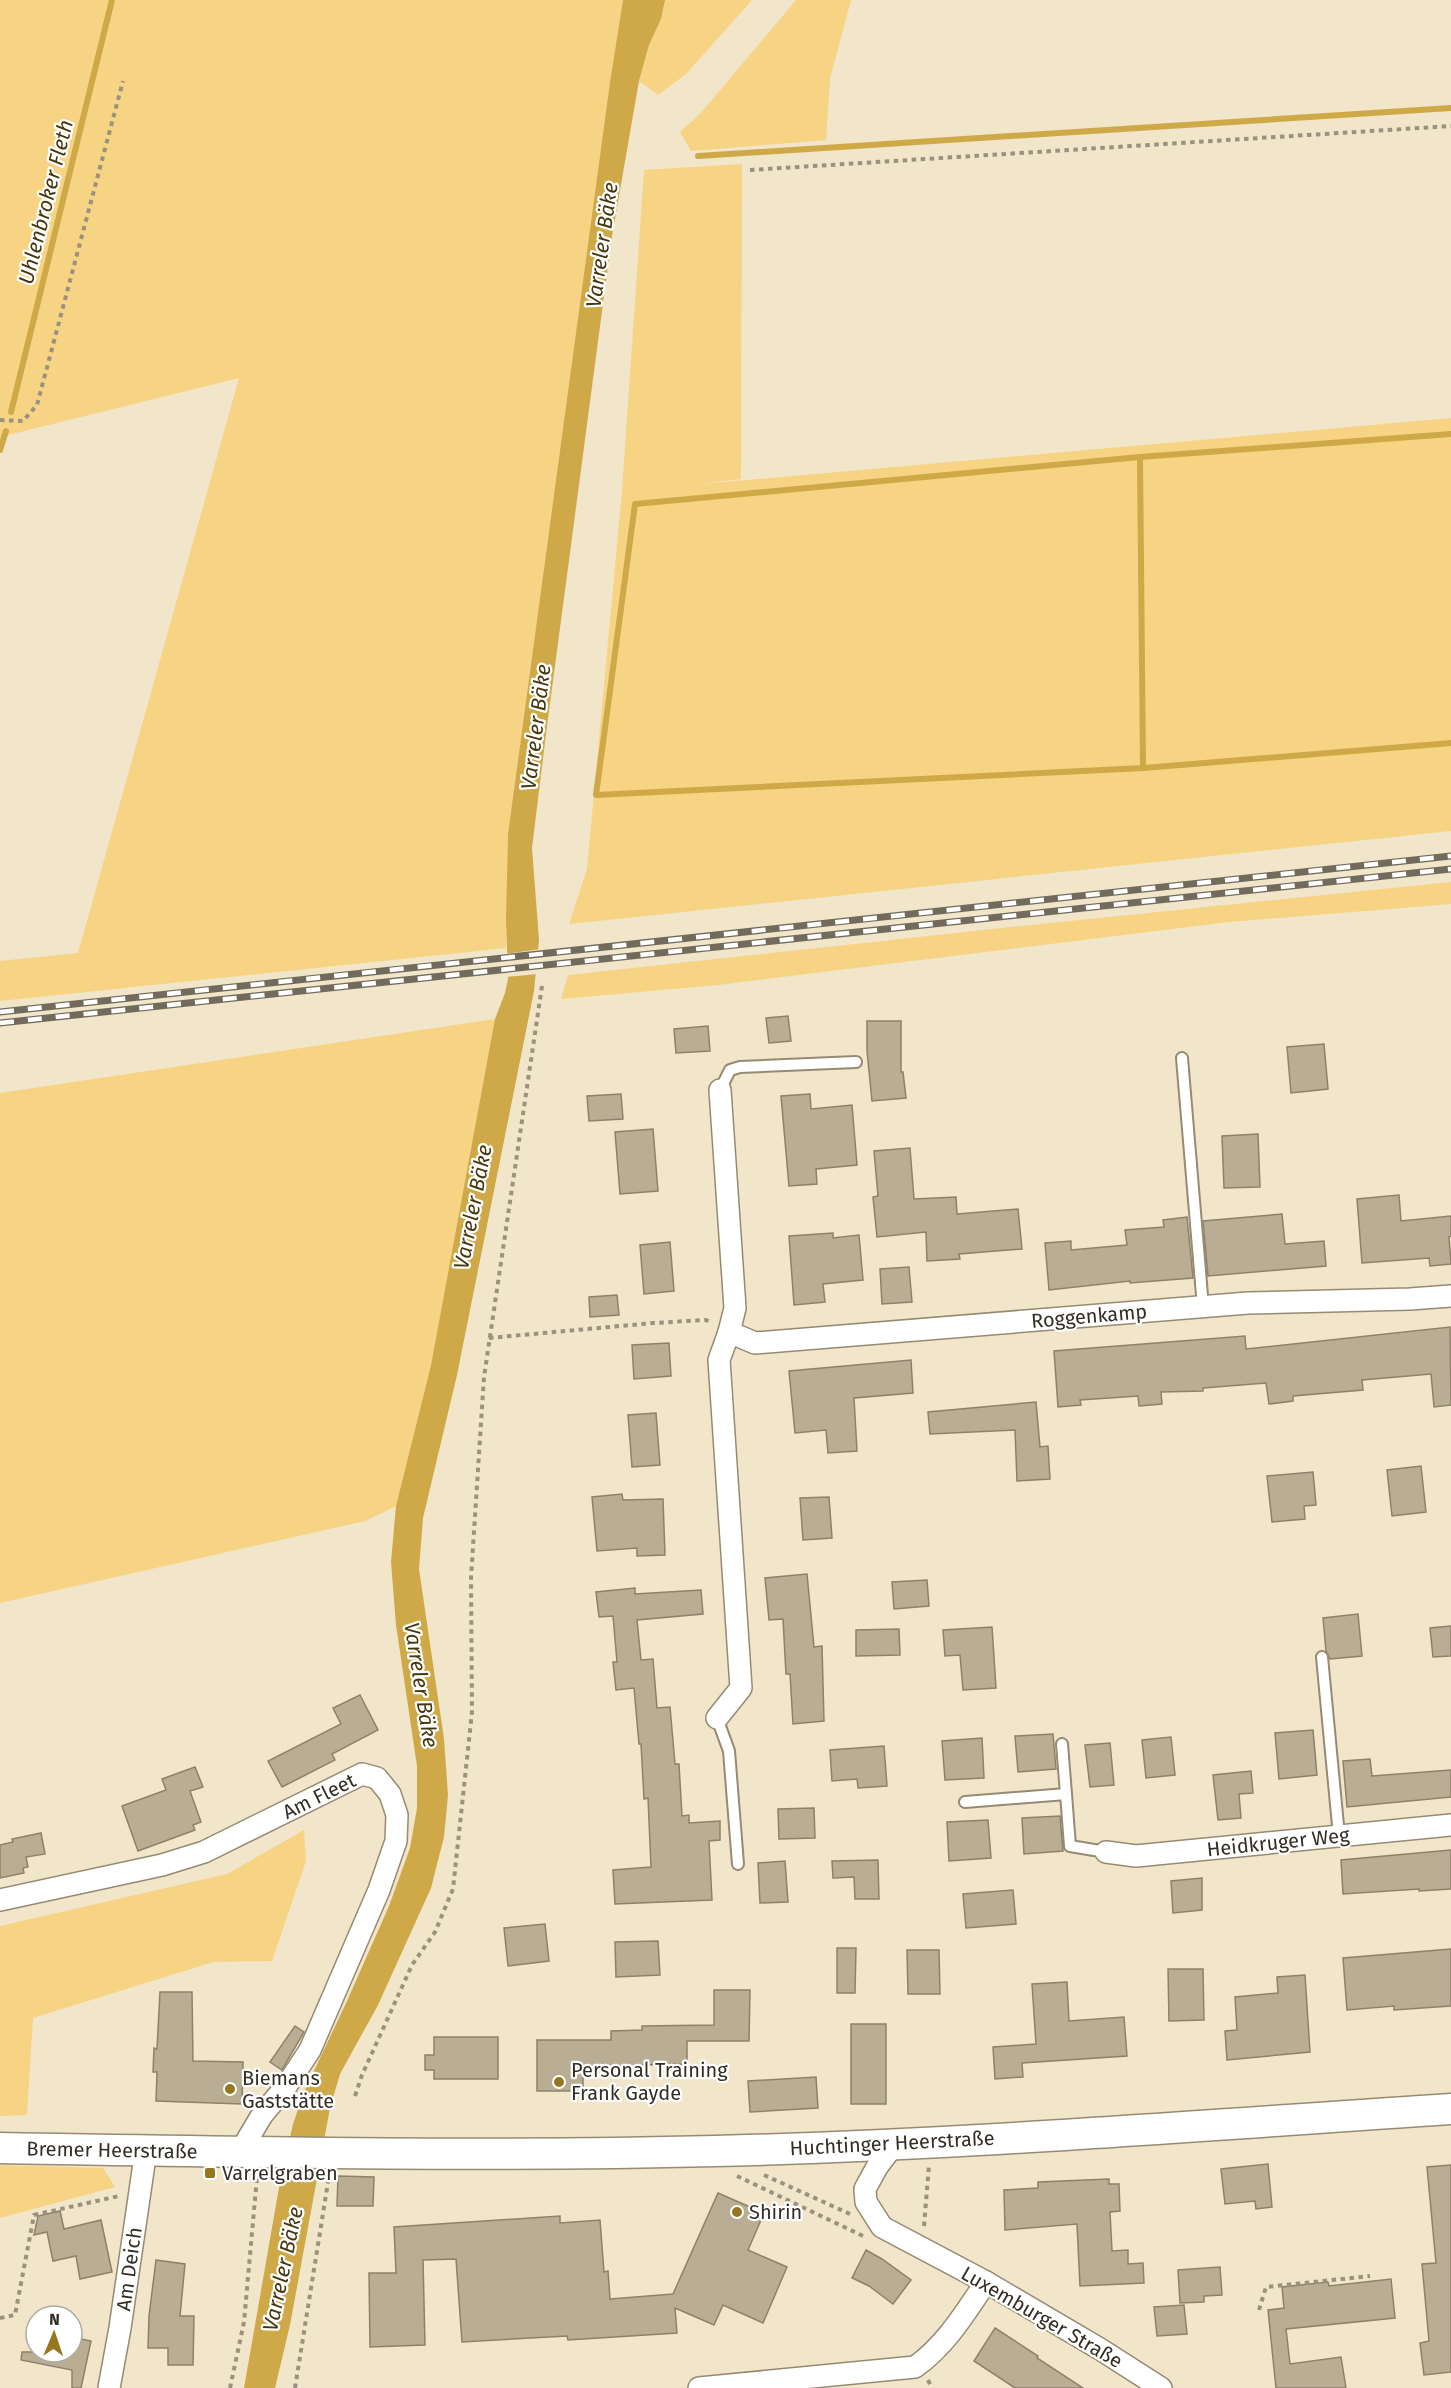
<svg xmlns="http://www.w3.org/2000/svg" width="1451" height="2388" viewBox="0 0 1451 2388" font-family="'Fira Sans',sans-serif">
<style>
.green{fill:#f6d483}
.water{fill:#cfa947}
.pier{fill:#f1e5ca}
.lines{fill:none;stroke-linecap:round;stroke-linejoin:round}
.stream{stroke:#cfa947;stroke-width:6}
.building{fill:#b9ae94;stroke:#8d8269;stroke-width:1.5}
.lane-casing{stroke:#968b72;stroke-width:14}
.street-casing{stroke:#968b72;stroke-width:24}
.secondary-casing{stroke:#968b72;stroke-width:33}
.path{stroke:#9a917e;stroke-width:4;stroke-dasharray:4.5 4.5;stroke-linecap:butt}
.lane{stroke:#fff;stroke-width:10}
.street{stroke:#fff;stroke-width:21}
.secondary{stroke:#fff;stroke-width:30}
.rail-casing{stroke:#726b5c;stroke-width:7}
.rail{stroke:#fff;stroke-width:4.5;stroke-dasharray:14;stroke-linecap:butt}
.poi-dot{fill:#96761e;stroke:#fff;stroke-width:2}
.labels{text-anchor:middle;stroke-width:4.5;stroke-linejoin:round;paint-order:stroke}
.street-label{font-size:20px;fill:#322e24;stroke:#fff}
.poi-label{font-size:20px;fill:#322e24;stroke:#fff;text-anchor:start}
.water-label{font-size:21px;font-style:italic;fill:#46360c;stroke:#fff}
</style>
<rect width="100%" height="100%" fill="#f1e5ca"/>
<!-- green -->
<g class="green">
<path d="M0 0H623L610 82 508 834 506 948 0 1001V961L78 953 239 378 0 437Z"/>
<path d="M665 0H752L686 74 658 95 639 81 649 45 661 19Z"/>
<path d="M796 0H851L830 79 826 140 691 151 680 132 700 114Z"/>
<path d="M742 164 741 479 701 484 1451 418V831L569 924 587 869 622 491 644 170Z"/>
<path d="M1451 882V904L1229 922 718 985 561 999 568 975 1021 926Z"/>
<path d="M495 1019 431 1365 396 1506 365 1521 0 1603V1093Z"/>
<path d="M304 1830 306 1861 272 1961 213 1962 33 2018 27 2115 0 2116V1926L227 1874Z"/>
<path d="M0 2165 103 2168 115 2187 0 2218Z"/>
</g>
<!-- water -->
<path class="water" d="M623 0H665L661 19 649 45 639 81 612 236 547 726 532 848 539 940 534 991 457 1375 423 1518 419 1569 444 1739 448 1795 444 1837 431 1888 378 2005 340 2074 330 2108 290 2325 275 2388H244L280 2182 293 2124 304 2092 347 2001 389 1906 410 1848 417 1808V1766L396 1625 391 1562 396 1506 431 1365 495 1019 505 993 508 979 506 919 508 834 610 82Z"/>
<!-- pier -->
<path class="pier" d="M541 949 539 974 505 977 504 954Z"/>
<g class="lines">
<!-- stream -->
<g class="stream">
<path d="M698 156 1451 108"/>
<path d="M11 412 112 0"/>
<path d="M1451 434 1140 457 635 504 596 795 1143 768 1451 743"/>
<path d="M0 450 6 431"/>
<path d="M1140 457 1143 768"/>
</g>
</g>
<!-- building -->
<g class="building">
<path d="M788 1016 791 1041 769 1043 766 1018Z"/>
<path d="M867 1021H901V1072H903L906 1098 872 1101 867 1051Z"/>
<path d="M708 1026 710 1051 676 1053 674 1029Z"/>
<path d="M1324 1044 1328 1089 1291 1093 1287 1047Z"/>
<path d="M621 1094 623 1119 589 1121 587 1096Z"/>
<path d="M810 1094 811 1109 852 1105 857 1165 816 1169 817 1184 789 1186 781 1096Z"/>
<path d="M653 1129 658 1191 620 1194 615 1132Z"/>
<path d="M1258 1134 1260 1187 1224 1188 1222 1136Z"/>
<path d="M910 1148 914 1199 956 1197 957 1214 1018 1209 1022 1249 959 1254 960 1259 927 1261 926 1232 877 1237 873 1197 878 1196 874 1151Z"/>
<path d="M1399 1195 1401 1221 1451 1216V1236L1449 1237 1451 1264 1430 1266 1429 1258 1362 1263 1357 1199Z"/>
<path d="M1282 1214 1285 1244 1324 1241 1326 1266 1208 1276 1203 1221Z"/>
<path d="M1187 1217 1193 1278 1130 1283V1281L1049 1290 1045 1243 1071 1241V1250L1127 1245 1125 1230 1164 1227 1163 1220Z"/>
<path d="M833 1233V1238L859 1235 863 1280 823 1284 825 1302 794 1305 789 1236Z"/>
<path d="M670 1242 674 1291 644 1294 640 1245Z"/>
<path d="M909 1267 912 1302 882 1304 880 1269Z"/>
<path d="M617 1295 619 1315 590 1317 589 1297Z"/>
<path d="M1450 1327 1451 1405 1434 1407 1431 1374 1362 1380 1363 1390 1293 1396V1401L1269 1404 1266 1383 1203 1388V1391L1161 1392 1162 1404 1139 1406 1138 1396 1080 1400 1081 1405 1058 1407 1054 1351 1245 1336 1246 1349Z"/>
<path d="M669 1343 671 1376 634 1379 632 1345Z"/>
<path d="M911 1360 913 1393 854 1398 857 1451 828 1453 826 1430 795 1433 789 1371Z"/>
<path d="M1036 1402 1040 1447 1048 1446 1050 1479 1017 1481 1015 1430 930 1434 928 1412Z"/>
<path d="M656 1413 660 1465 632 1467 628 1415Z"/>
<path d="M1421 1466 1426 1512 1392 1516 1387 1470Z"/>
<path d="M1313 1472 1316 1505 1304 1506 1305 1519 1272 1522 1267 1476Z"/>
<path d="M622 1494 623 1500 663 1499 665 1555 637 1556V1548L597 1551 592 1497Z"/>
<path d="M829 1497 832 1538 803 1540 800 1498Z"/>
<path d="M807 1574 814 1647 822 1646 824 1721 793 1724 790 1674H786L783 1619 769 1620 765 1578Z"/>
<path d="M927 1580 929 1606 894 1609 892 1582Z"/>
<path d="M635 1588V1594L701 1590 703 1614 637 1620 641 1660 653 1659 657 1708 670 1707 675 1764H679L682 1816 689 1815V1823L720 1821V1840L709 1841 712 1900 615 1904 613 1870 651 1867 648 1798 644 1799 641 1744H639L634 1688 616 1690 613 1662H617L613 1616 599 1617 596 1592Z"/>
<path d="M1358 1614 1362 1656 1330 1659 1326 1651 1323 1618Z"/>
<path d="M1451 1626V1656L1433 1657 1430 1628Z"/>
<path d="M992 1627 996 1688 963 1690 960 1655 945 1656 943 1630Z"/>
<path d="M899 1629 900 1655 856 1656V1630Z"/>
<path d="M360 1695 378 1730 332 1754 335 1760 282 1787 268 1761 341 1724 333 1708Z"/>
<path d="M1313 1730 1317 1775 1279 1779 1275 1733Z"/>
<path d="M1053 1734 1056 1769 1018 1772 1015 1736Z"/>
<path d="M1171 1737 1175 1775 1146 1778 1142 1740Z"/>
<path d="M982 1738 984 1778 945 1780 942 1741Z"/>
<path d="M1110 1743 1114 1785 1090 1787 1085 1745Z"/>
<path d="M884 1746 887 1786 858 1788 857 1779 832 1781 830 1750Z"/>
<path d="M1370 1759 1372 1776 1451 1770V1797L1347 1807 1343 1761Z"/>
<path d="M195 1767 203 1787 190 1791 201 1822 193 1825 195 1830 138 1851 122 1806 166 1790 162 1779Z"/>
<path d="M1251 1771 1253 1793 1239 1794 1241 1818 1218 1820 1213 1775Z"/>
<path d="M814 1808 815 1838 779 1839 778 1809Z"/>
<path d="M1060 1816 1063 1851 1024 1854 1022 1818Z"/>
<path d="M988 1820 991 1858 949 1861 947 1822Z"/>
<path d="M41 1833 45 1854 26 1857 28 1867 23 1868 24 1873 0 1878V1845L13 1842 12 1839Z"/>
<path d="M1451 1850V1889L1419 1891V1889L1343 1894 1341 1860Z"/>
<path d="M878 1860 879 1899H855L854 1877 833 1878 832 1861Z"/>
<path d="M785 1861 788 1902 760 1903 758 1863Z"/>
<path d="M1202 1878V1910L1173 1913 1171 1881Z"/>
<path d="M1013 1890 1016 1924 966 1928 963 1894Z"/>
<path d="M545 1924 549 1961 508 1966 504 1928Z"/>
<path d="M658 1941 660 1975 616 1977 615 1942Z"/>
<path d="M837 1948H856L855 1993H837Z"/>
<path d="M1451 1949V2006L1394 2010V2006L1347 2010 1343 1958Z"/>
<path d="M907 1950H939L940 1994H908Z"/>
<path d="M1168 1969H1203L1204 2020 1169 2021Z"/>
<path d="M1305 1975 1310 2052 1227 2060 1225 2031 1237 2030 1235 1997 1278 1993 1277 1977Z"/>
<path d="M1067 1982 1069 2021 1124 2017 1127 2056 1022 2063 1023 2077 995 2079 993 2047 1036 2044 1032 1984Z"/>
<path d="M714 1990H750L749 2041H687V2064L643 2065V2068L583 2071V2091H537V2040H611V2031L642 2030V2026L714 2025Z"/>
<path d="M160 1992H192L193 2061 243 2062 242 2104 156 2101 157 2072H153L154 2048 157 2049Z"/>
<rect x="851" y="2024" width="35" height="80"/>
<path d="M295 2026 304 2032 282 2070 270 2062Z"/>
<path d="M434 2037H498V2079H434V2070H425V2055H434Z"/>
<path d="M816 2077 818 2108 750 2112 748 2081Z"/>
<path d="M1268 2164 1272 2207 1256 2209 1255 2201 1225 2204 1221 2169Z"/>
<path d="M1451 2165V2372L1424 2375 1420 2343 1429 2341 1422 2264 1436 2263 1427 2167Z"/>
<path d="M338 2176 374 2177 373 2206H337Z"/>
<path d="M1109 2179V2184H1119L1120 2211 1110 2212 1112 2251 1128 2250V2264L1143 2263 1144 2283 1080 2286 1077 2224 1005 2230 1004 2190 1038 2188V2182Z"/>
<path d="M718 2193 764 2213 748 2250 787 2267 763 2323 723 2305 714 2325 675 2308 677 2333 568 2340 567 2336 462 2342 456 2259 423 2260 425 2345 370 2347 369 2273H396L394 2227 560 2216V2223L600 2220 604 2272 608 2271 610 2299 673 2294Z"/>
<path d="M60 2211 64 2229 101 2220 112 2272 80 2279 76 2256 53 2261 47 2232 34 2235 38 2216Z"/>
<path d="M866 2250 882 2259 911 2280 893 2304 869 2286 852 2278Z"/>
<path d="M156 2260 185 2264 180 2316H194L193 2365H168V2348H148L149 2316Z"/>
<path d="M1220 2267 1222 2295 1204 2296V2302L1180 2303 1178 2270Z"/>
<path d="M1391 2279 1395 2318 1286 2329 1290 2364 1341 2357 1346 2388H1276L1268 2310 1284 2308 1282 2287 1328 2282 1329 2286Z"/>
<path d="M1184 2305 1187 2334 1157 2336 1154 2307Z"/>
<path d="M995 2328 1038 2356 1037 2358 1083 2388H1015L974 2361Z"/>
<path d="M72 2337 91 2341 81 2388H72V2370L21 2360 22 2352H72Z"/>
</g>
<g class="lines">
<defs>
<g id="lane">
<path d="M1182 1058 1203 1307"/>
<path d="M720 1090 730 1070 740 1067 856 1062"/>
<path d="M1322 1657 1339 1836"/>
<path d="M717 1718 729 1751 738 1864"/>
<path d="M1062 1744 1066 1794"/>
<path d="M965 1802 1066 1794 1070 1846 1106 1852"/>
</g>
<g id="street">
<path d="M720 1090 735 1308 729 1332"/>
<path d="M717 1718 741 1688 719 1360 729 1332 755 1343 1248 1303 1410 1299 1451 1296"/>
<path d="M1106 1852 1136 1856 1451 1825"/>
<path d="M0 1900 162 1865 204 1852 362 1774 377 1778 390 1794 397 1815 396 1841 379 1890 310 2050 287 2085 262 2115 240 2152"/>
<path d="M895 2143 877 2167 865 2189 866 2202 882 2227 986 2282 1100 2349 1161 2388"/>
<path d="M109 2388 120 2328 146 2150"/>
<path d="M699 2388 915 2367C946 2345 965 2313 986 2282"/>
</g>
<path id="secondary" d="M0 2148C238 2152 477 2157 715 2151 961 2145 1206 2125 1451 2109"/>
</defs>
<!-- lane casing -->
<use href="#lane" class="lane-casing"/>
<!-- street casing -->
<use href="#street" class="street-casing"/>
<!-- secondary casing -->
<use href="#secondary" class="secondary-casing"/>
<!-- path -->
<g class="path">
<path d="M750 170 1451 126"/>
<path d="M0 420 23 421 37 405 123 81"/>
<path d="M489 1338 653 1323 706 1320 712 1323"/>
<path d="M355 2096 362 2075 412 1965 435 1932 453 1889 472 1712 471 1578 484 1377 542 986"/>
<path d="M764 2175 850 2214"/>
<path d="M737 2176 863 2236"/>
<path d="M924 2226 929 2165"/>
<path d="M1259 2310 1266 2287 1370 2276"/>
<path d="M0 2318 15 2315 34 2215 119 2196"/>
<path d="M928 2380 932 2388"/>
<path d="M230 2388 244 2322 257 2177"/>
<path d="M295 2388 329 2176"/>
</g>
<!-- lane -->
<use href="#lane" class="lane"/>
<!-- street -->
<use href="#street" class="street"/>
<!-- secondary -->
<use href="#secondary" class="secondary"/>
<defs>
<g id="rail">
<path d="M0 1012 1451 856"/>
<path d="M0 1023 1451 869"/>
</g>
</defs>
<!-- rail casing -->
<use href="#rail" class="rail-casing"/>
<!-- rail -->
<use href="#rail" class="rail"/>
</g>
<!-- markers -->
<g class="poi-dot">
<circle cx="559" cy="2082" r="6"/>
<circle cx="230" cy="2089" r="6"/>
<rect x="204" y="2167" width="12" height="12" rx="3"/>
<circle cx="737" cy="2212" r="6"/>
</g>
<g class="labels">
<!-- street labels -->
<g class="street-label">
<text transform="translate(1089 1316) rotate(-5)" y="7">Roggenkamp</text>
<text transform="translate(319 1796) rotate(-26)" y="7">Am Fleet</text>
<text transform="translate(1278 1842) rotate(-6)" y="7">Heidkruger Weg</text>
<text transform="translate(892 2143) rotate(-3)" y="7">Huchtinger Heerstraße</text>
<text transform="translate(112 2150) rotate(1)" y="7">Bremer Heerstraße</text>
<text transform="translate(129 2269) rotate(-82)" y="7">Am Deich</text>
<text transform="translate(1042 2317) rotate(30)" y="7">Luxemburger Straße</text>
</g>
<!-- poi labels -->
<g class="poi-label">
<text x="571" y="2077">Personal Training<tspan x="571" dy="23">Frank Gayde</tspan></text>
<text x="242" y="2085">Biemans<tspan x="242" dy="23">Gaststätte</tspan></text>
<text x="222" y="2180">Varrelgraben</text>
<text x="749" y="2219">Shirin</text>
</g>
<!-- water labels -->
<g class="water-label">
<text transform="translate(46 202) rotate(-76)" y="7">Uhlenbroker Fleth</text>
<text transform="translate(602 245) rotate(-82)" y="7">Varreler Bäke</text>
<text transform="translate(536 727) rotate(-83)" y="7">Varreler Bäke</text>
<text transform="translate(473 1207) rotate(-79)" y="7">Varreler Bäke</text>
<text transform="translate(421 1685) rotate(81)" y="7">Varreler Bäke</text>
<text transform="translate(283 2269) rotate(-78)" y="7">Varreler Bäke</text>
</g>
</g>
<!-- north arrow -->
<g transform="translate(54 2334) rotate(2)"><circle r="28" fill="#ffffff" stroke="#adaba7" stroke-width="1.5"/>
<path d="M0-4.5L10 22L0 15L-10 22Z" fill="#96761e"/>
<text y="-9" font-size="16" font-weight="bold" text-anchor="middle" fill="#322e24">N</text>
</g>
</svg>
